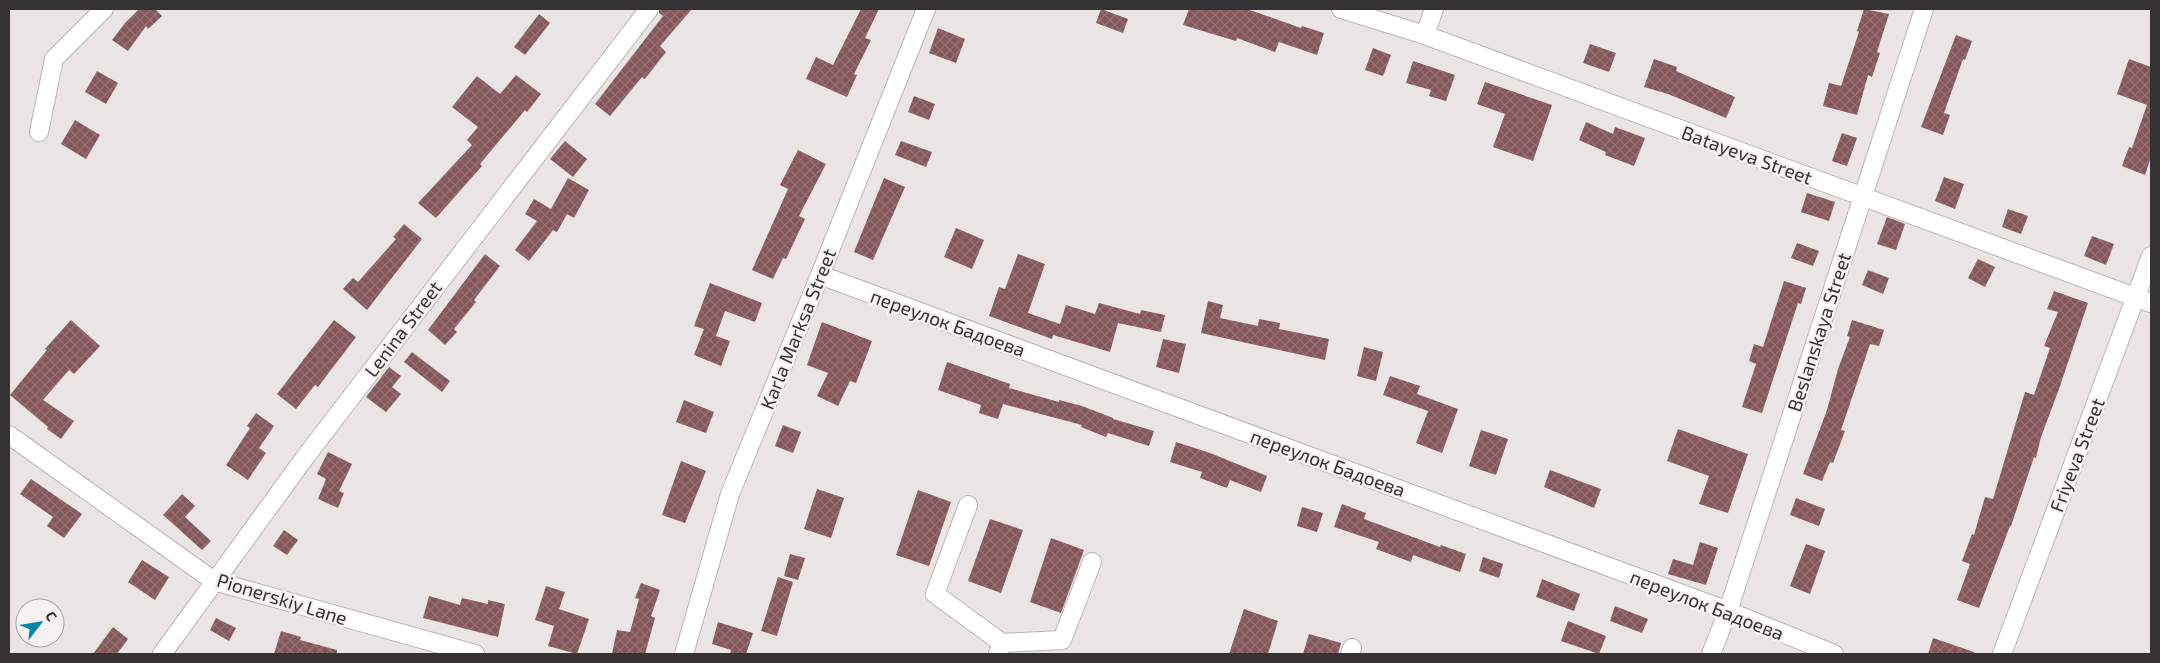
<svg xmlns="http://www.w3.org/2000/svg" width="2160" height="663" viewBox="0 0 2160 663" font-family="'Exo 2',sans-serif">
<style>
.building{fill:url(#building-cross-hatch)}
.lines{fill:none;stroke-linecap:round;stroke-linejoin:round}
.minor-casing{stroke:#bbb6b6;stroke-width:20}
.minor{stroke:#fff;stroke-width:18}
.labels{text-anchor:middle;stroke-width:5;stroke-linejoin:round;paint-order:stroke}
.street-label{font-size:19px;fill:#343232;stroke:#f7f2f2}
</style>
<defs>
<pattern id="building-cross-hatch" width="8" height="8" patternUnits="userSpaceOnUse" patternTransform="scale(1.25)"><rect width="8" height="8" fill="#85575a"/><path d="M0 0l8 8M0 8l8-8" fill="none" stroke="#947274"/></pattern>
</defs>
<rect width="100%" height="100%" fill="#eae4e4"/>
<!-- building -->
<g class="building">
<path d="M139 9H155L162 16 148 29 146 26 128 51 112 40 125 23Z"/>
<path d="M659 9H692L660 46 666 52 645 79 642 77 610 116 595 104 663 16 659 13Z"/>
<path d="M861 9H879L865 38 871 40 854 74 857 75 847 97 806 79 816 57 833 65Z"/>
<path d="M1101 9 1128 19 1123 33 1096 23Z"/>
<path d="M1189 9H1247L1301 28 1302 26 1324 33 1317 55 1279 42 1275 52 1237 38 1236 41 1183 25Z"/>
<path d="M1864 9 1889 14 1877 52 1880 53 1872 77 1868 75 1857 115 1823 106 1829 83 1841 86 1859 32 1857 31Z"/>
<path d="M539 14 550 23 525 55 514 47Z"/>
<path d="M938 28 965 39 956 63 929 53Z"/>
<path d="M1956 35 1972 41 1965 60 1963 59 1944 113 1950 115 1943 135 1921 127Z"/>
<path d="M1590 44 1616 53 1609 72 1583 63Z"/>
<path d="M1373 48 1391 55 1383 76 1365 70Z"/>
<path d="M1654 59 1677 67 1676 71 1735 97 1726 118 1668 94 1644 87Z"/>
<path d="M2129 59 2151 67V157L2145 175 2122 166 2129 147 2132 148 2147 105 2117 94Z"/>
<path d="M1413 61 1455 75 1446 101 1429 96 1431 90 1406 83Z"/>
<path d="M97 71 118 83 106 104 85 92Z"/>
<path d="M516 75 541 94 527 112 525 110 480 164 482 166 436 218 418 203 472 145 467 140 478 127 452 107 477 76 500 94Z"/>
<path d="M1485 82 1552 105 1533 161 1493 147 1505 114 1477 104Z"/>
<path d="M914 96 935 104 929 120 908 112Z"/>
<path d="M75 120 100 135 86 159 61 144Z"/>
<path d="M1586 122 1613 134 1615 127 1645 138 1634 166 1605 155 1606 152 1579 140Z"/>
<path d="M1842 133 1857 138 1847 166 1832 161Z"/>
<path d="M565 141 587 159 573 177 550 159Z"/>
<path d="M901 141 932 152 926 167 895 155Z"/>
<path d="M798 150 826 164 799 216 805 219 786 259 783 258 773 279 752 270 788 189 780 185Z"/>
<path d="M1944 177 1964 184 1955 209 1935 201Z"/>
<path d="M568 178 589 190 574 218 567 214 557 232 553 230 529 261 515 250 537 221 525 214 534 199 551 209Z"/>
<path d="M884 178 905 187 873 260 854 252Z"/>
<path d="M1807 193 1835 202 1829 221 1801 212Z"/>
<path d="M2008 209 2028 216 2021 234 2002 227Z"/>
<path d="M1887 217 1905 224 1896 250 1877 244Z"/>
<path d="M404 224 422 239 367 310 343 289 353 278 358 282 396 239 393 237Z"/>
<path d="M956 228 984 240 972 269 944 257Z"/>
<path d="M2092 236 2114 244 2106 265 2084 256Z"/>
<path d="M1797 243 1819 251 1813 266 1791 258Z"/>
<path d="M485 254 500 266 474 300 476 302 454 329 457 332 445 345 428 330Z"/>
<path d="M1018 254 1045 264 1028 313 1060 324 1066 305 1095 314 1099 303 1140 314 1141 310 1165 315 1161 332 1118 323 1110 352 1053 335 1052 339 989 316 999 287 1005 289Z"/>
<path d="M1978 259 1995 267 1985 287 1968 278Z"/>
<path d="M1868 270 1889 278 1883 294 1862 285Z"/>
<path d="M1784 281 1806 288 1801 304 1798 303 1762 413 1742 407 1756 364 1749 361 1754 344 1763 347Z"/>
<path d="M710 283 762 303 755 322 725 311 716 336 730 341 721 366 694 355 704 329 694 326Z"/>
<path d="M2054 291 2088 303 2059 389 2041 437 2036 458 2034 457 2011 526H2010L1979 608 1957 600 1970 564 1962 561 1972 534 1974 535 1985 497 1993 499 2025 392 2034 395 2050 348 2044 346 2058 312 2047 309Z"/>
<path d="M1208 301 1223 305 1220 318 1258 326 1259 319 1280 323 1279 329 1329 339 1325 360 1201 333Z"/>
<path d="M71 320 100 346 74 374 69 370 43 400 74 421 61 439 47 429 48 427 10 395 47 350 45 349Z"/>
<path d="M334 320 356 337 318 387 315 385 296 409 277 394Z"/>
<path d="M1852 320 1884 330 1879 346 1870 344 1841 430 1845 431 1833 463 1830 462 1822 481 1803 474 1827 410 1838 369 1850 337 1847 336Z"/>
<path d="M822 322 872 341 856 383 850 381 838 406 817 396 828 373 807 365Z"/>
<path d="M1163 339 1186 344 1179 373 1156 367Z"/>
<path d="M1364 347 1383 352 1376 381 1357 376Z"/>
<path d="M412 352 450 381 442 392 404 362Z"/>
<path d="M947 362 1010 384 1009 388 1059 402V400L1082 406 1113 418V419L1154 431 1149 446 1108 433 1106 437 1081 427 1082 425 1003 404 998 419 979 413 981 405 938 390Z"/>
<path d="M389 367 401 376 392 387 401 394 386 412 366 397Z"/>
<path d="M1390 376 1420 386 1417 394 1458 409 1442 453 1416 443 1428 411 1383 395Z"/>
<path d="M684 400 714 412 706 433 676 422Z"/>
<path d="M256 413 274 426 259 448 266 453 248 480 226 465 250 428 247 426Z"/>
<path d="M783 425 801 432 793 453 775 446Z"/>
<path d="M1678 429 1748 454 1728 513 1699 504 1709 476 1667 461Z"/>
<path d="M1481 430 1508 439 1496 475 1469 466Z"/>
<path d="M1176 442 1210 453 1267 476 1261 492 1230 480 1227 488 1200 478 1202 472 1170 462Z"/>
<path d="M328 452 352 464 339 491 344 493 338 508 318 499 326 479 317 474Z"/>
<path d="M681 461 706 471 685 523 662 515Z"/>
<path d="M1550 470 1601 489 1594 508 1544 487Z"/>
<path d="M31 479 82 514 64 538 47 526 53 517 20 494Z"/>
<path d="M817 489 844 498 831 538 804 529Z"/>
<path d="M918 490 951 502 929 566 896 555Z"/>
<path d="M182 494 195 506 185 517 211 541 202 550 163 515Z"/>
<path d="M1796 498 1825 509 1819 526 1790 515Z"/>
<path d="M1342 504 1366 513 1364 519 1440 547 1441 545 1466 554 1460 572 1413 555 1411 562 1376 549 1379 542 1334 527Z"/>
<path d="M1302 507 1323 513 1317 532 1297 526Z"/>
<path d="M990 519 1023 530 1001 593 968 581Z"/>
<path d="M284 530 298 540 287 555 273 546Z"/>
<path d="M1051 538 1084 550 1061 613 1030 602Z"/>
<path d="M1700 542 1718 548 1706 585 1668 574 1673 559 1693 565Z"/>
<path d="M1806 544 1825 551 1810 594 1790 586Z"/>
<path d="M790 554 805 558 798 580 784 576Z"/>
<path d="M1483 557 1503 564 1499 578 1479 571Z"/>
<path d="M142 560 169 577 155 600 128 582Z"/>
<path d="M778 577 793 582 777 636 761 631Z"/>
<path d="M1542 579 1580 594 1574 611 1536 597Z"/>
<path d="M641 583 660 590 651 616 655 618 645 654H612L617 630 630 632 639 599 635 598Z"/>
<path d="M546 586 565 592 559 609 589 619 577 654 548 646 554 626 535 620Z"/>
<path d="M429 596 460 605 462 598 488 604V600L505 604 498 637 423 618Z"/>
<path d="M1615 606 1648 619 1642 633 1610 621Z"/>
<path d="M1244 609 1278 621 1268 654H1229Z"/>
<path d="M216 618 236 628 229 641 210 630Z"/>
<path d="M1568 621 1606 636 1599 654 1561 641Z"/>
<path d="M718 622 753 633 746 654H730L731 650 712 644Z"/>
<path d="M113 627 128 639 117 654H93Z"/>
<path d="M281 631 301 637 300 640 337 650V654H274Z"/>
<path d="M1309 634 1341 643 1338 654H1303Z"/>
<path d="M1933 638 1974 652V654H1928Z"/>
</g>
<g class="lines">
<defs>
<g id="minor">
<path d="M1341 9 1425 35 2151 303"/>
<path d="M1425 35 1434 9"/>
<path d="M39 132 54 59 104 9"/>
<path d="M820 275 1728 611 1834 654"/>
<path d="M9 435 214 581 475 654"/>
<path d="M968 505 935 594 1002 643 998 654"/>
<path d="M1002 643 1062 640 1092 562"/>
<path d="M162 654 306 456 649 9"/>
<path d="M684 654 730 494 820 275 926 9"/>
<path d="M1350 654 1352 648"/>
<path d="M1711 654 1728 611 1924 9"/>
<path d="M2002 654 2151 256"/>
</g>
</defs>
<!-- minor casing -->
<use href="#minor" class="minor-casing"/>
<!-- minor -->
<use href="#minor" class="minor"/>
</g>
<g class="labels">
<!-- street labels -->
<g class="street-label">
<text transform="translate(1747 155) rotate(20)" y="7">Batayeva Street</text>
<text transform="translate(948 323) rotate(20)" y="7">переулок Бадоева</text>
<text transform="translate(403 329) rotate(-53)" y="7">Lenina Street</text>
<text transform="translate(798 329) rotate(-68)" y="7">Karla Marksa Street</text>
<text transform="translate(1819 332) rotate(-72)" y="7">Beslanskaya Street</text>
<text transform="translate(2077 455) rotate(-69)" y="7">Friyeva Street</text>
<text transform="translate(1328 463) rotate(20)" y="7">переулок Бадоева</text>
<text transform="translate(282 599) rotate(17)" y="7">Pionerskiy Lane</text>
<text transform="translate(1707 605) rotate(21)" y="7">переулок Бадоева</text>
</g>
</g>
<!-- border -->
<rect width="2160" height="663" fill="none" stroke="#343232" stroke-width="20"/>
<!-- north arrow -->
<g transform="translate(40 623) rotate(59)"><circle r="24" fill="#f7f2f2" stroke="#a9a5a5"/>
<path d="M0-4L9 19L0 12L-9 19Z" fill="#0284a7"/>
<text y="-8" font-size="14" font-weight="bold" text-anchor="middle" fill="#343232">С</text>
</g>
</svg>
